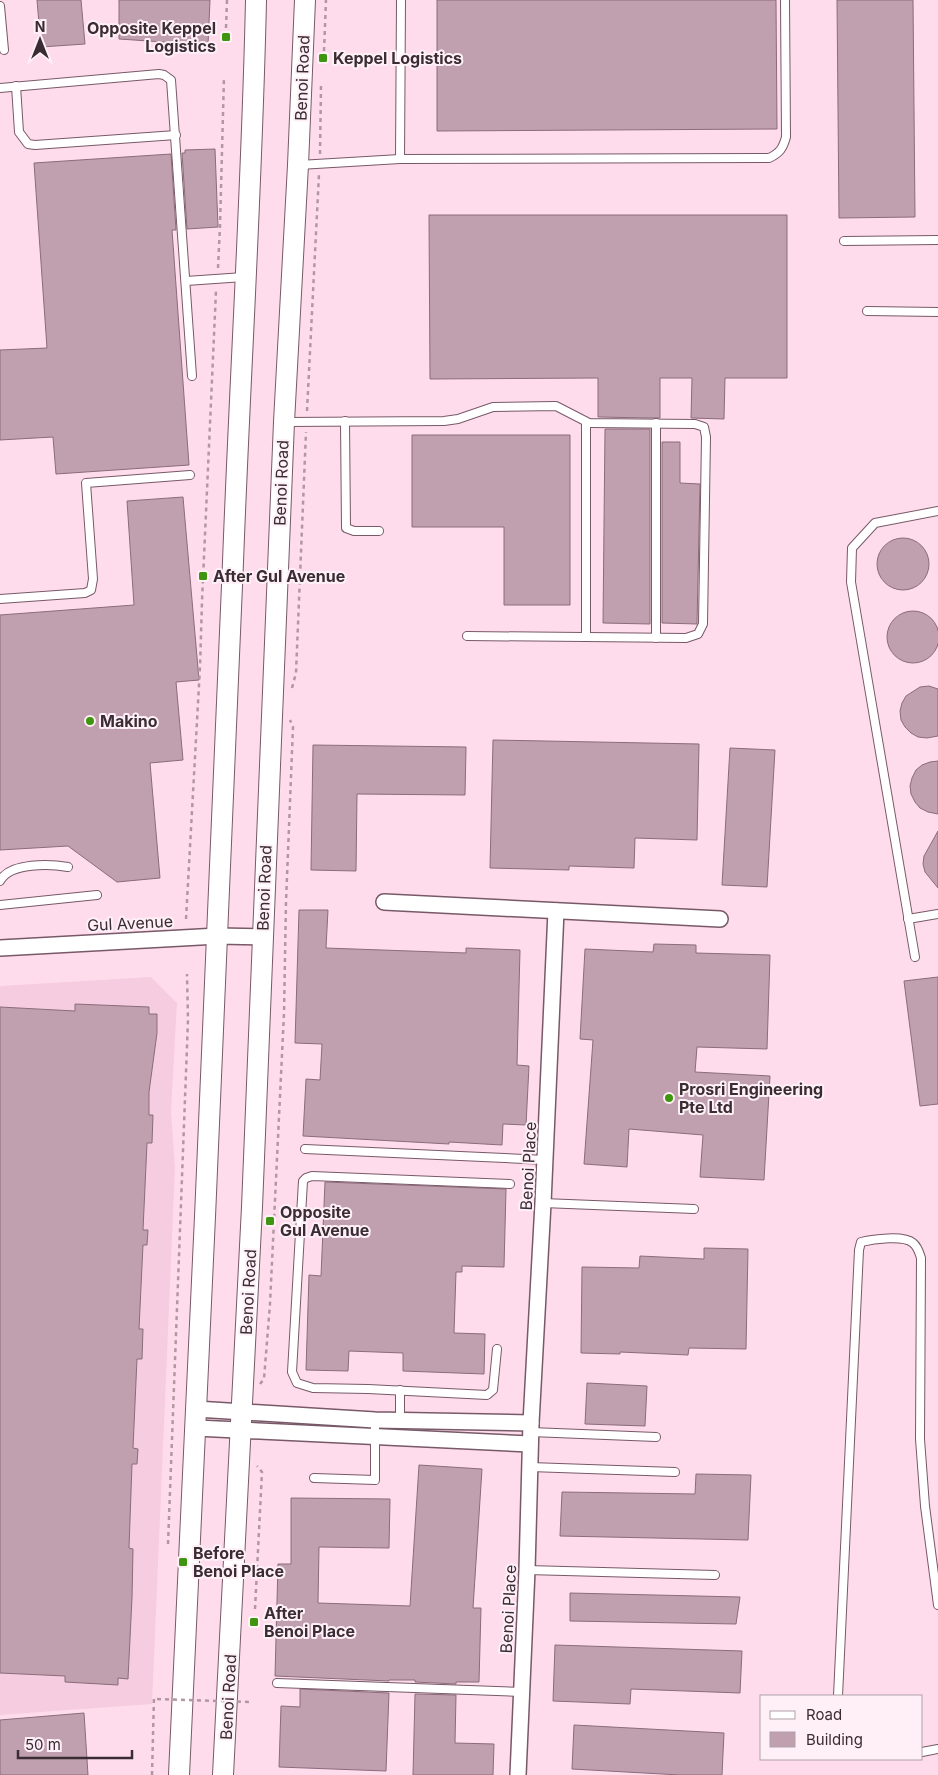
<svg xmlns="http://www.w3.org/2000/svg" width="938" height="1775" viewBox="0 0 938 1775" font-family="Inter,sans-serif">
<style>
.built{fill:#f6cde0}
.building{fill:#c09fae;stroke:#8a6c7b}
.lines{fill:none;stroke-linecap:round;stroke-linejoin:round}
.service-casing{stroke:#775967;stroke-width:10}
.minor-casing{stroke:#775967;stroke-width:18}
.secondary-casing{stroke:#775967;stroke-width:22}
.path{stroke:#b197a3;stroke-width:2.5;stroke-dasharray:4 4;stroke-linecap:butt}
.service{stroke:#fff;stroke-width:8}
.minor{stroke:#fff;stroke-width:15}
.secondary{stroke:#fff;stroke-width:20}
.path-bridge{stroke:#b197a3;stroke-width:2.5;stroke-dasharray:4 4;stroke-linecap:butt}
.poi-dot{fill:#3d960d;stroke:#fef0f6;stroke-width:2}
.labels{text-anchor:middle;stroke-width:4;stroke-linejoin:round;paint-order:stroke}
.poi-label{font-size:16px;font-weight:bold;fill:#392c32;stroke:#fef0f6;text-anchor:start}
.street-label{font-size:16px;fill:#392c32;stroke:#fef0f6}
</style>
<rect width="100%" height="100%" fill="#ffdcec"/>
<!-- built -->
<path class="built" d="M151 977 177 1003 171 1112 175 1168 152 1704 0 1715V986Z"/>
<!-- building -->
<g class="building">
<path d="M37 0H81L85 44 41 47Z"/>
<path d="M119 0H210L208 45 119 39Z"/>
<path d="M437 0H776L777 129 437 131Z"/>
<path d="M837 0H913L915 217 839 218Z"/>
<path d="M215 149 218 227 187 229 182 153H185V150Z"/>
<path d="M171 154 176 230H172L189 465 56 474 53 437 0 440V350L47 348 34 163Z"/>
<path d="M429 215H787V378H725L724 419 691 418 692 378H660V418H651L598 417V378L430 379Z"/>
<path d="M605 429H650V624L603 623Z"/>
<path d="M412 435H570V605H504V527H412Z"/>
<path d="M662 442H680V483L700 484 697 624 662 623Z"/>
<path d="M183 497 199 680 176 682 183 760 150 763 160 878 117 882 68 846 0 850V615L134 605 127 501Z"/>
<circle cx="903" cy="564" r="26"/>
<circle cx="913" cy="637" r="26"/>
<path d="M929 686 938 689V736L927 738 918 737 911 733 905 727 901 720 900 711 902 703 906 696 920 687Z"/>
<path d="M493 740 699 744 697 840 635 838 634 868 569 866V870L490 868Z"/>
<path d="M313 745 466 747 465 795 357 794 356 871 311 870Z"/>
<path d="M730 748 775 750 767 887 722 885Z"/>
<path d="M938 761V814L928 812 920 808 915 802 911 794 910 786 912 778 916 770 922 765 930 762Z"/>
<path d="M938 831V888L925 872 923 864 924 856Z"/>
<path d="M299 910H328L326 948 466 953V948L520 950 517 1065 529 1066 526 1125 503 1124 502 1145 449 1142V1144L303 1136 306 1079 320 1080 322 1044 295 1043Z"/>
<path d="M654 944 696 945V953L770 955 767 1049 697 1047 695 1072 770 1076 764 1180 700 1177 703 1135 629 1129 627 1167 584 1164 593 1040 580 1039 585 949 653 952Z"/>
<path d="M938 977V1104L920 1106 904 981Z"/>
<path d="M75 1004 149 1007V1014H157V1033L149 1092V1115H153L152 1143H147L143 1230H148L147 1245H143L139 1329H143L142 1359H137L133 1448 138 1449 137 1464H132L129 1548 133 1549 132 1598 128 1679 118 1678V1685L65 1682V1676L0 1673V1007L75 1011Z"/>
<path d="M325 1182 506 1189 504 1267 462 1266V1272H456L454 1333 485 1334 484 1374 403 1371V1353L349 1351 348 1371 306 1370 309 1275 321 1276Z"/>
<path d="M704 1248 748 1249 746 1349 689 1348 688 1355 620 1352V1354L581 1353 582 1267 639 1268 640 1256 704 1259Z"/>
<path d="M587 1383 647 1386 645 1426 585 1424Z"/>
<path d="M419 1465 482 1469 473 1608H481L479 1682H456V1684L415 1682V1680H389V1681L275 1676 278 1564H291V1498L390 1499 389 1548 319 1547 318 1603 410 1606Z"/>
<path d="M696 1474 751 1475 748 1540 560 1536 562 1492 695 1494Z"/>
<path d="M570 1593 740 1597 736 1624 570 1621Z"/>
<path d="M555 1645 742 1651 740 1693 631 1689 630 1704 553 1701Z"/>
<path d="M300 1689 389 1693 386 1771 279 1767 281 1706 300 1707Z"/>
<path d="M415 1694 456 1695 455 1743 494 1744 493 1775H413Z"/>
<path d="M84 1713 88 1775H0V1720Z"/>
<path d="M574 1725 724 1733 722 1775H680L572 1769Z"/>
</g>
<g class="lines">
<defs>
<g id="service">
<path d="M0 6 4 50"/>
<path d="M16 86 19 132 28 144 35 145 176 135"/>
<path d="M0 88 159 74 164 75 171 80 192 376"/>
<path d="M400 159 401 0"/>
<path d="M299 165 400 159 769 158C780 153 783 148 786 137L785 0"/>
<path d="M844 241 938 240"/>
<path d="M186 281 244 277"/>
<path d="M867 311 938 312"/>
<path d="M345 421 346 528 354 531H379"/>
<path d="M286 422 444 421 458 419 493 407 556 406 589 423 695 424 704 427 706 437 703 624 698 634 686 638 467 636"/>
<path d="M0 599 85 593 91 590 93 579 86 483 190 475"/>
<path d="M586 637V423"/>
<path d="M656 638V423"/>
<path d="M0 881C10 862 51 864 68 867"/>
<path d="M0 905 97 895"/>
<path d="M908 919 938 914"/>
<path d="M915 957 851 582 852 548 875 523 938 511"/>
<path d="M305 1149 546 1160"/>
<path d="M543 1203 694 1209"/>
<path d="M497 1349 493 1390 487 1395 368 1389 313 1388 297 1383 292 1372 303 1181 306 1178 312 1176 510 1184"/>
<path d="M400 1423V1390"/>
<path d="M531 1432 656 1437"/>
<path d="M530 1467 675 1472"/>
<path d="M314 1478 375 1480V1420"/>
<path d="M527 1570 715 1575"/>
<path d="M277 1683 522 1692"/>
<path d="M838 1696 859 1250 861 1242C873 1239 904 1235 913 1243 918 1247 919 1252 921 1258L920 1439 925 1506 938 1605"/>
<path d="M922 1752 938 1749"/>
</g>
<g id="minor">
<path d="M384 902 720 919"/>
<path d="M0 948 218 936 262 937"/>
<path d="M196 1409 375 1420 531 1423"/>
<path d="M196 1428 530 1444"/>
<path d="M518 1775 527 1570 531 1423 543 1203 556 911"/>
</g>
<g id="secondary">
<path d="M179 1775C199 1371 216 966 233 562 240 375 252 187 256 0"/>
<path d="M223 1775 252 1207 284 422 298 165 305 0"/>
</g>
</defs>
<!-- service casing -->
<use href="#service" class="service-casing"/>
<!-- minor casing -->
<use href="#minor" class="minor-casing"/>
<!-- secondary casing -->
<use href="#secondary" class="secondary-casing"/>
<!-- path -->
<g class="path">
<path d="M226 28 227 0"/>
<path d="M324 51 326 0"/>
<path d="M320 154 321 86"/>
<path d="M218 268 220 226 224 77"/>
<path d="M307 411 319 174"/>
<path d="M292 688 296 673 306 432"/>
<path d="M186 919 200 667 202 601 216 291"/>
<path d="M260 1384 264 1379 270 1304 284 1013 286 902 293 727 290 720"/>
<path d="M168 1544 188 1020 187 974"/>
<path d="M255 1609 262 1472 257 1466"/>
<path d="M152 1775 154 1697H156"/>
</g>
<!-- service -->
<use href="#service" class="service"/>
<!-- minor -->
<use href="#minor" class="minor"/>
<!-- secondary -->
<use href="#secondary" class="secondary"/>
<!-- path-bridge -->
<path class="path-bridge" d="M157 1699 251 1702"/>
</g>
<!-- markers -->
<g class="poi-dot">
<rect x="221" y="32" width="10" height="10" rx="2.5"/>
<rect x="318" y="53" width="10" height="10" rx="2.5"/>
<rect x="198" y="571" width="10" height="10" rx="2.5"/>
<circle cx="90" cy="721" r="5"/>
<circle cx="669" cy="1098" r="5"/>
<rect x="265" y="1216" width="10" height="10" rx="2.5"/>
<rect x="178" y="1557" width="10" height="10" rx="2.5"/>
<rect x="249" y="1617" width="10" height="10" rx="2.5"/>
</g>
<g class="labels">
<!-- poi labels -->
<g class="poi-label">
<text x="216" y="34" text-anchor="end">Opposite Keppel<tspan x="216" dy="18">Logistics</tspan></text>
<text x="333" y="64">Keppel Logistics</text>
<text x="213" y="582">After Gul Avenue</text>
<text x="100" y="727">Makino</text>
<text x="679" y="1095">Prosri Engineering<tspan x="679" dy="18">Pte Ltd</tspan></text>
<text x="280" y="1218">Opposite<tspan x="280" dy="18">Gul Avenue</tspan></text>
<text x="193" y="1559">Before<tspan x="193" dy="18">Benoi Place</tspan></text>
<text x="264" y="1619">After<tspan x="264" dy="18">Benoi Place</tspan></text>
</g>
<!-- street labels -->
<g class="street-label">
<text transform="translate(302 78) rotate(-88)" y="6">Benoi Road</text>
<text transform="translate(281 483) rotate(-88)" y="6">Benoi Road</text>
<text transform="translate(264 888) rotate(-88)" y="6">Benoi Road</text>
<text transform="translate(130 923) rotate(-3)" y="6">Gul Avenue</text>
<text transform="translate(528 1166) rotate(-87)" y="6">Benoi Place</text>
<text transform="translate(248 1292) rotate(-87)" y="6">Benoi Road</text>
<text transform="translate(508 1609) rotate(-87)" y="6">Benoi Place</text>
<text transform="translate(228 1697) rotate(-87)" y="6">Benoi Road</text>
</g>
</g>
<!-- legend -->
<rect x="760" y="1695" width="162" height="65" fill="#fef0f6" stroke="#afa2a8"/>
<rect x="770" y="1711" width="25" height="8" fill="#ffffff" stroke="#afa2a8"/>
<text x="806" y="1720" font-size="15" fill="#392c32">Road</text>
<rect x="770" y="1732" width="25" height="15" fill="#c09fae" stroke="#afa2a8"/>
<text x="806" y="1745" font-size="15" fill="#392c32">Building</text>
<!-- north arrow -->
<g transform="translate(40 40)" stroke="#fef0f6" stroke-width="4" paint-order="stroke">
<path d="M0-4L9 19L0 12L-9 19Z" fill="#392c32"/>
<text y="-8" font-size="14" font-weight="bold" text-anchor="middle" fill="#392c32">N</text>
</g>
<!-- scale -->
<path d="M18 1750v8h114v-8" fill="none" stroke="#392c32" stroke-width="2.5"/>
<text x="25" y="1750" font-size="15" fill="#392c32" stroke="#fef0f6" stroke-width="4" paint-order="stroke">50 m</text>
</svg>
